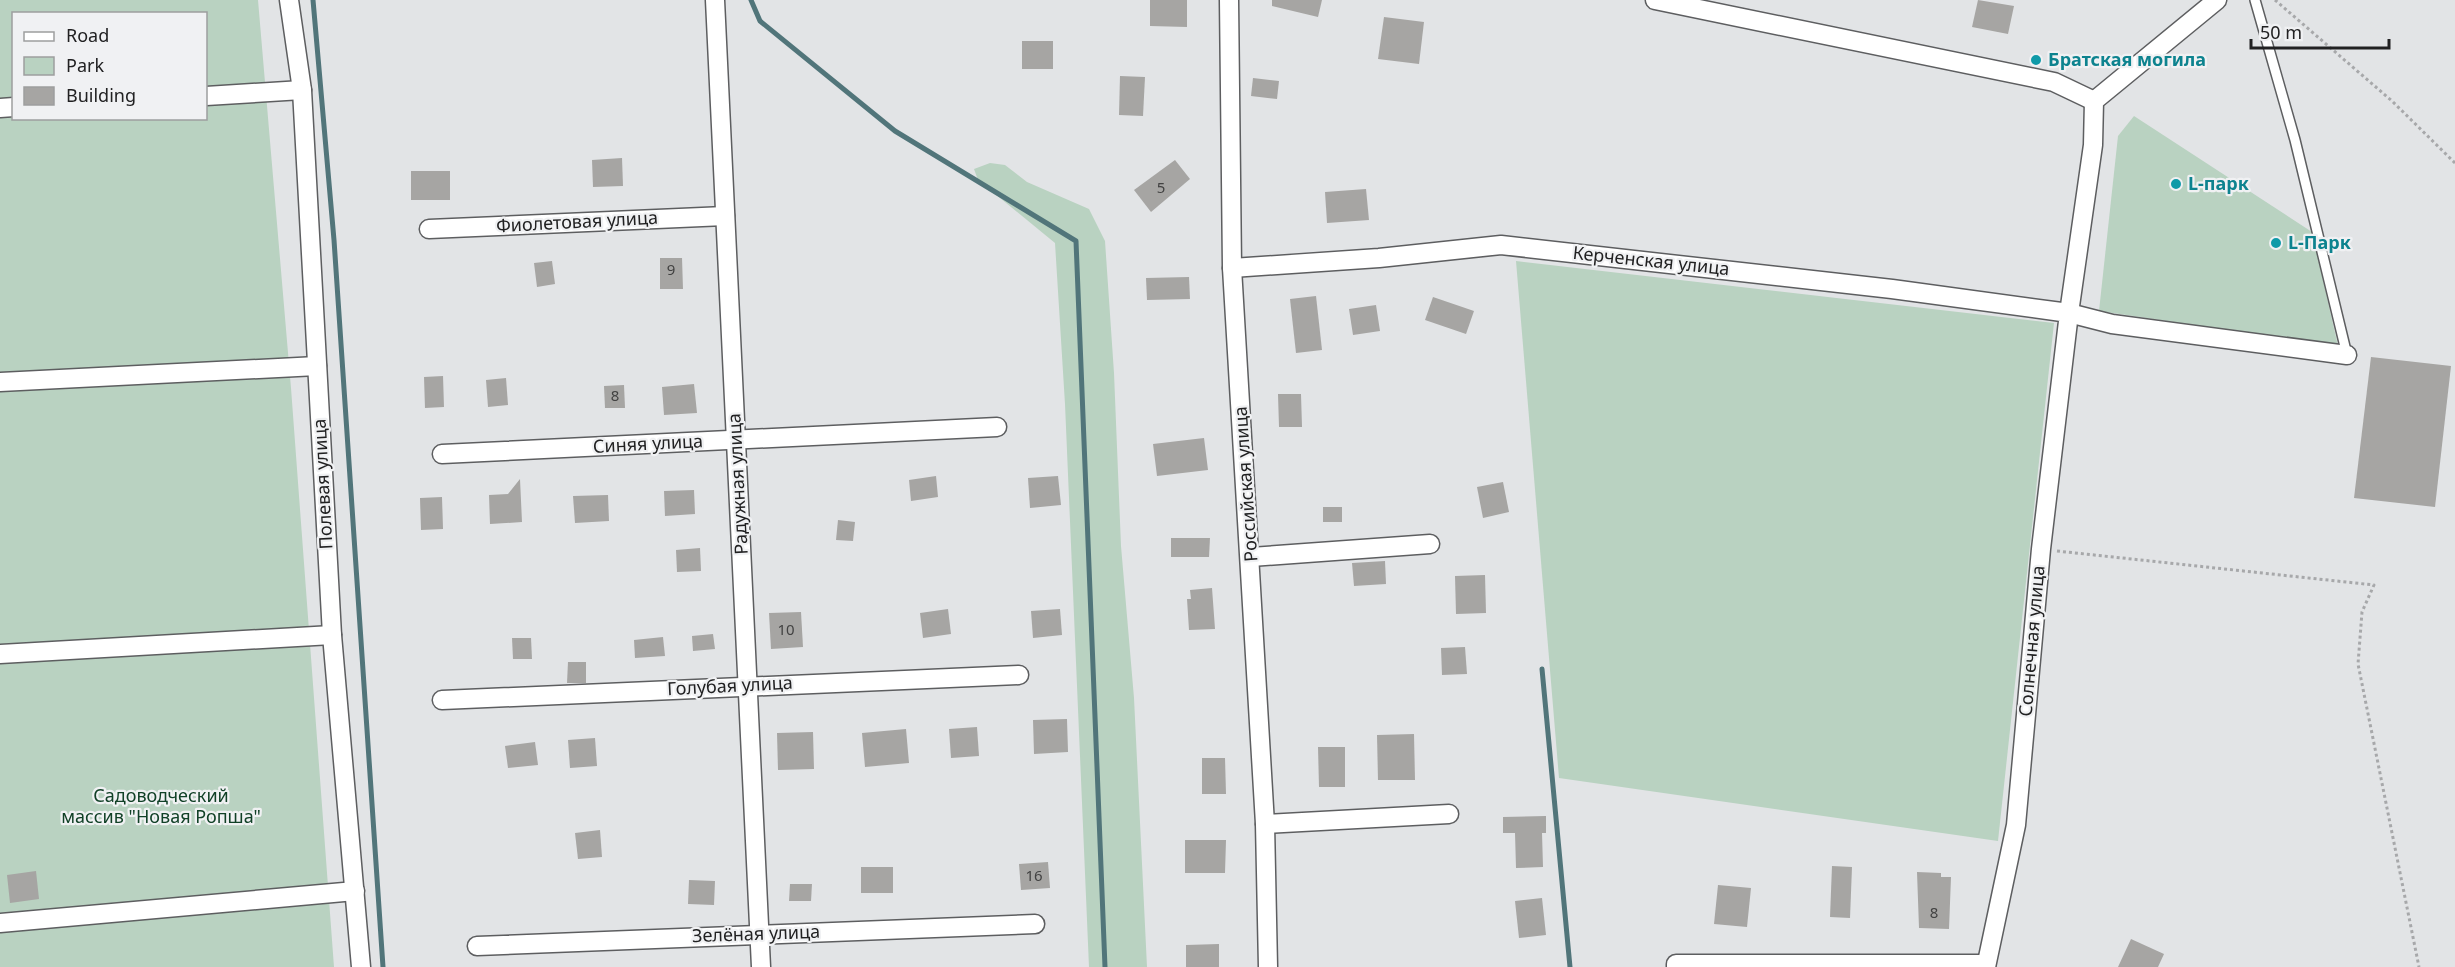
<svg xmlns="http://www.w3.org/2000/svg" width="2455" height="967" viewBox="0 0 2455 967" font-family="'Noto Sans',sans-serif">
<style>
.green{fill:#b9d2c1;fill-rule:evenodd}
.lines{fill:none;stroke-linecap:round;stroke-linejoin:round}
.stream{stroke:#51757a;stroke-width:5}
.building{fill:#a6a5a3}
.lane-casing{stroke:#5d5e60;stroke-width:12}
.street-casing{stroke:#5d5e60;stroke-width:21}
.path{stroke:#a7a8aa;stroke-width:3;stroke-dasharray:3 3;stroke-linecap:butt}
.lane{stroke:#fff;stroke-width:9}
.street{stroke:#fff;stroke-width:18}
.culture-dot{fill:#0f9aa8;stroke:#f0f1f3;stroke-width:2}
.labels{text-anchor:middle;stroke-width:4.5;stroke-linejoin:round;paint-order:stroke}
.number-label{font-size:15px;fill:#424242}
.culture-label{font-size:18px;font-weight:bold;fill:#0d838f;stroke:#f0f1f3;text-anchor:start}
.street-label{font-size:18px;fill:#212122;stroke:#f0f1f3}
.park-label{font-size:18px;fill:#114127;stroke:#f0f1f3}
</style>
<rect width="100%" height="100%" fill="#e2e4e6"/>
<!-- green -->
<g class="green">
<path d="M0 0H258L291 388 334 967H0ZM14 14H206V118H14Z"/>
<path d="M2134 116 2312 232 2338 346 2099 311 2118 136Z"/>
<path d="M990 163 1005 165 1027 182 1089 209 1105 241 1114 373 1121 546 1134 698 1147 967H1089L1065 404 1055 243 978 180 974 169Z"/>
<path d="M1516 261 2054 323 1998 841 1559 778Z"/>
</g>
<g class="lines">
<!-- stream -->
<g class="stream">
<path d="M313 0 334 240 383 967"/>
<path d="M751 0 760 21 895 131 1076 241 1105 967"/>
<path d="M1542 669 1570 967"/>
</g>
</g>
<!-- building -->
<g class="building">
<path d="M1150 0H1187V27L1150 26Z"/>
<path d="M1272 0H1322L1318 17 1272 6Z"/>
<path d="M1978 0 2014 6 2008 34 1972 27Z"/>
<path d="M1384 17 1424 22 1419 64 1378 59Z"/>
<rect x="1022" y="41" width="31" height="28"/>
<path d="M1120 76 1145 77 1143 116 1119 115Z"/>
<path d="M1253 78 1279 81 1277 99 1251 96Z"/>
<path d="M622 158 623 186 593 187 592 160Z"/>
<path d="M1175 160 1190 179 1151 212 1134 190Z"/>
<rect x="411" y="171" width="39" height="29"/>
<path d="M1366 189 1369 220 1327 223 1325 192Z"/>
<path d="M660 258H682L683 289H660Z"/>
<path d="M552 261 555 284 537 287 534 263Z"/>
<path d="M1189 277 1190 299 1147 300 1146 278Z"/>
<path d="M1316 296 1322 350 1296 353 1290 299Z"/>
<path d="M1433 297 1474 311 1466 334 1425 320Z"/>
<path d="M1376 305 1380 331 1353 335 1349 309Z"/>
<path d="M2371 357 2451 366 2435 507 2354 498Z"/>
<path d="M443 376 444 407 425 408 424 377Z"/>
<path d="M506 378 508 405 488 407 486 380Z"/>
<path d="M694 384 697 413 664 415 662 387Z"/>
<path d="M624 385 625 408H605L604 386Z"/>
<path d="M1278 394H1301L1302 427H1279Z"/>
<path d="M1204 438 1208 470 1157 476 1153 444Z"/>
<path d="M936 476 938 497 911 501 909 480Z"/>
<path d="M1058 476 1061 505 1030 508 1028 478Z"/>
<path d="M520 479 522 522 490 524 489 495 508 494Z"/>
<path d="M1503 482 1509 512 1483 518 1477 487Z"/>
<path d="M694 490 695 514 665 516 664 491Z"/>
<path d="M608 495 609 521 575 523 573 496Z"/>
<path d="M442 497 443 529 421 530 420 498Z"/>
<rect x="1323" y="507" width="19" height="15"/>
<path d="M838 520 855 522 853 541 836 540Z"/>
<path d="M1171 538H1210L1209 557H1171Z"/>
<path d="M700 548 701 571 677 572 676 550Z"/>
<path d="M1385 561 1386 584 1354 586 1352 563Z"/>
<path d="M1485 575 1486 613 1456 614 1455 576Z"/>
<path d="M1212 588 1215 629 1189 630 1187 599H1191L1190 590Z"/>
<path d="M948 609 951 634 923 638 920 613Z"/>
<path d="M1060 609 1062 635 1033 638 1031 611Z"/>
<path d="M801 612 803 647 771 649 769 613Z"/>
<path d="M713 634 715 649 693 651 692 636Z"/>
<path d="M663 637 665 656 635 658 634 640Z"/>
<path d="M512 638H531L532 659H513Z"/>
<path d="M1465 647 1467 674 1442 675 1441 648Z"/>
<path d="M568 662H586V683H567Z"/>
<path d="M1067 719 1068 752 1034 754 1033 720Z"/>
<path d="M977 727 979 756 951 758 949 729Z"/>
<path d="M906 729 909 763 865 767 862 733Z"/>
<path d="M813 732 814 769 778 770 777 733Z"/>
<path d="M1414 734 1415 780H1378L1377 735Z"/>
<path d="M595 738 597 766 570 768 568 740Z"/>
<path d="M535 742 538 765 508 768 505 746Z"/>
<path d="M1318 747H1345V787H1319Z"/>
<path d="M1202 758H1225L1226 794H1202Z"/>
<path d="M1546 816V833H1542L1543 867 1516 868 1515 833H1503V817Z"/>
<path d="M600 830 602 857 578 859 575 833Z"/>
<path d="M1185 840H1226L1225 873H1185Z"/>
<path d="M1048 862 1050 888 1021 890 1019 864Z"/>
<path d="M1832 866 1852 867 1850 918 1830 917Z"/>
<rect x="861" y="867" width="32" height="26"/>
<path d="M36 871 39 899 10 903 7 875Z"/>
<path d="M1917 872 1941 873V877H1951L1949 929 1919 928Z"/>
<path d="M689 880 715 881 714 905 688 904Z"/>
<path d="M790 884H812L811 901H789Z"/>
<path d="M1718 885 1751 888 1747 927 1714 924Z"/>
<path d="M1542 898 1546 935 1519 938 1515 901Z"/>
<path d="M2131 939 2164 954 2158 967H2118Z"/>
<path d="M1219 944V967H1186V945Z"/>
</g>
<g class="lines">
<defs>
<path id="lane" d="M2255 0 2295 140 2347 355"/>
<g id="street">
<path d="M289 0 302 90 332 635 361 967"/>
<path d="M715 0 761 967"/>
<path d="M1229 0 1232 268 1265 824 1268 967"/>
<path d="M1655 0 2054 82 2094 101"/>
<path d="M2217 0 2094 101 2093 145 2069 313 2112 324 2347 355"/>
<path d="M206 96 302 90"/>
<path d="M0 108 14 107"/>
<path d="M429 229 725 216"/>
<path d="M1232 268 1379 258 1501 245 1892 289 2069 313 2041 549 2016 825 1986 967"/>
<path d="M0 382 317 366"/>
<path d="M442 454 997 427"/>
<path d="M1251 557 1430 544"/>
<path d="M0 654 332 635"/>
<path d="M442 700 1019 675"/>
<path d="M1265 824 1449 814"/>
<path d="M0 923 355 891"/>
<path d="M477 946 1035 924"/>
<path d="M1676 967V964H1986"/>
</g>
</defs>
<!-- lane casing -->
<use href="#lane" class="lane-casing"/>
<!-- street casing -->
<use href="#street" class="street-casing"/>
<!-- path -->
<g class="path">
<path d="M2275 0 2392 101 2455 163"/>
<path d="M2057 551 2374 585 2362 612 2358 664 2419 967"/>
</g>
<!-- lane -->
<use href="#lane" class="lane"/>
<!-- street -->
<use href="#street" class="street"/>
</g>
<!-- markers -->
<g class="culture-dot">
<circle cx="2036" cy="60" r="6"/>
<circle cx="2176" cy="184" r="6"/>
<circle cx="2276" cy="243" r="6"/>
</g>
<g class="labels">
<!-- number labels -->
<g class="number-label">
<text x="1161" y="193">5</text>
<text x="671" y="275">9</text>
<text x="615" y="401">8</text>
<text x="786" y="635">10</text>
<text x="1034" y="881">16</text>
<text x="1934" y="918">8</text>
</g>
<!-- culture labels -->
<g class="culture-label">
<text x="2048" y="66">Братская могила</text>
<text x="2188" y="190">L-парк</text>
<text x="2288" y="249">L-Парк</text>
</g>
<!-- street labels -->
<g class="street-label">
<text transform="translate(577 222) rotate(-3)" y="6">Фиолетовая улица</text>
<text transform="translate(1651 261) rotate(6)" y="6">Керченская улица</text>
<text transform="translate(648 444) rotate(-3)" y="6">Синяя улица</text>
<text transform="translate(323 484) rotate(-93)" y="6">Полевая улица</text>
<text transform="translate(738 484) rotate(-93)" y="6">Радужная улица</text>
<text transform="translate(1246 484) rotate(-94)" y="6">Российская улица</text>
<text transform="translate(2032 641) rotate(-85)" y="6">Солнечная улица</text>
<text transform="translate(730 686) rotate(-3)" y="6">Голубая улица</text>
<text transform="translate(756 934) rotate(-2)" y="6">Зелёная улица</text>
</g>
<!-- park labels -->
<g class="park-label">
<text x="161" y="802">Садоводческий<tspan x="161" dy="21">массив "Новая Ропша"</tspan></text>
</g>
</g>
<!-- legend -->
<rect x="12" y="12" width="195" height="108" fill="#f0f1f3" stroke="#9d9e9f" stroke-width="1.5"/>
<rect x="24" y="32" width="30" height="9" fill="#ffffff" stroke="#9d9e9f" stroke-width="1.5"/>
<text x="66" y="42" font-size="18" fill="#212122">Road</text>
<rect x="24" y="57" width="30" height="18" fill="#b9d2c1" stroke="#9d9e9f" stroke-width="1.5"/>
<text x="66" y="72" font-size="18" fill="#212122">Park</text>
<rect x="24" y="87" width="30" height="18" fill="#a6a5a3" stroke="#9d9e9f" stroke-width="1.5"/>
<text x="66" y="102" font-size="18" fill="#212122">Building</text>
<!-- scale -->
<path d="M2251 39v9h138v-9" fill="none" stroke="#212122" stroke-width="3"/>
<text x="2260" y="39" font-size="18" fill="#212122" stroke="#f0f1f3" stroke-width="4.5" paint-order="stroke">50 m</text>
</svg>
